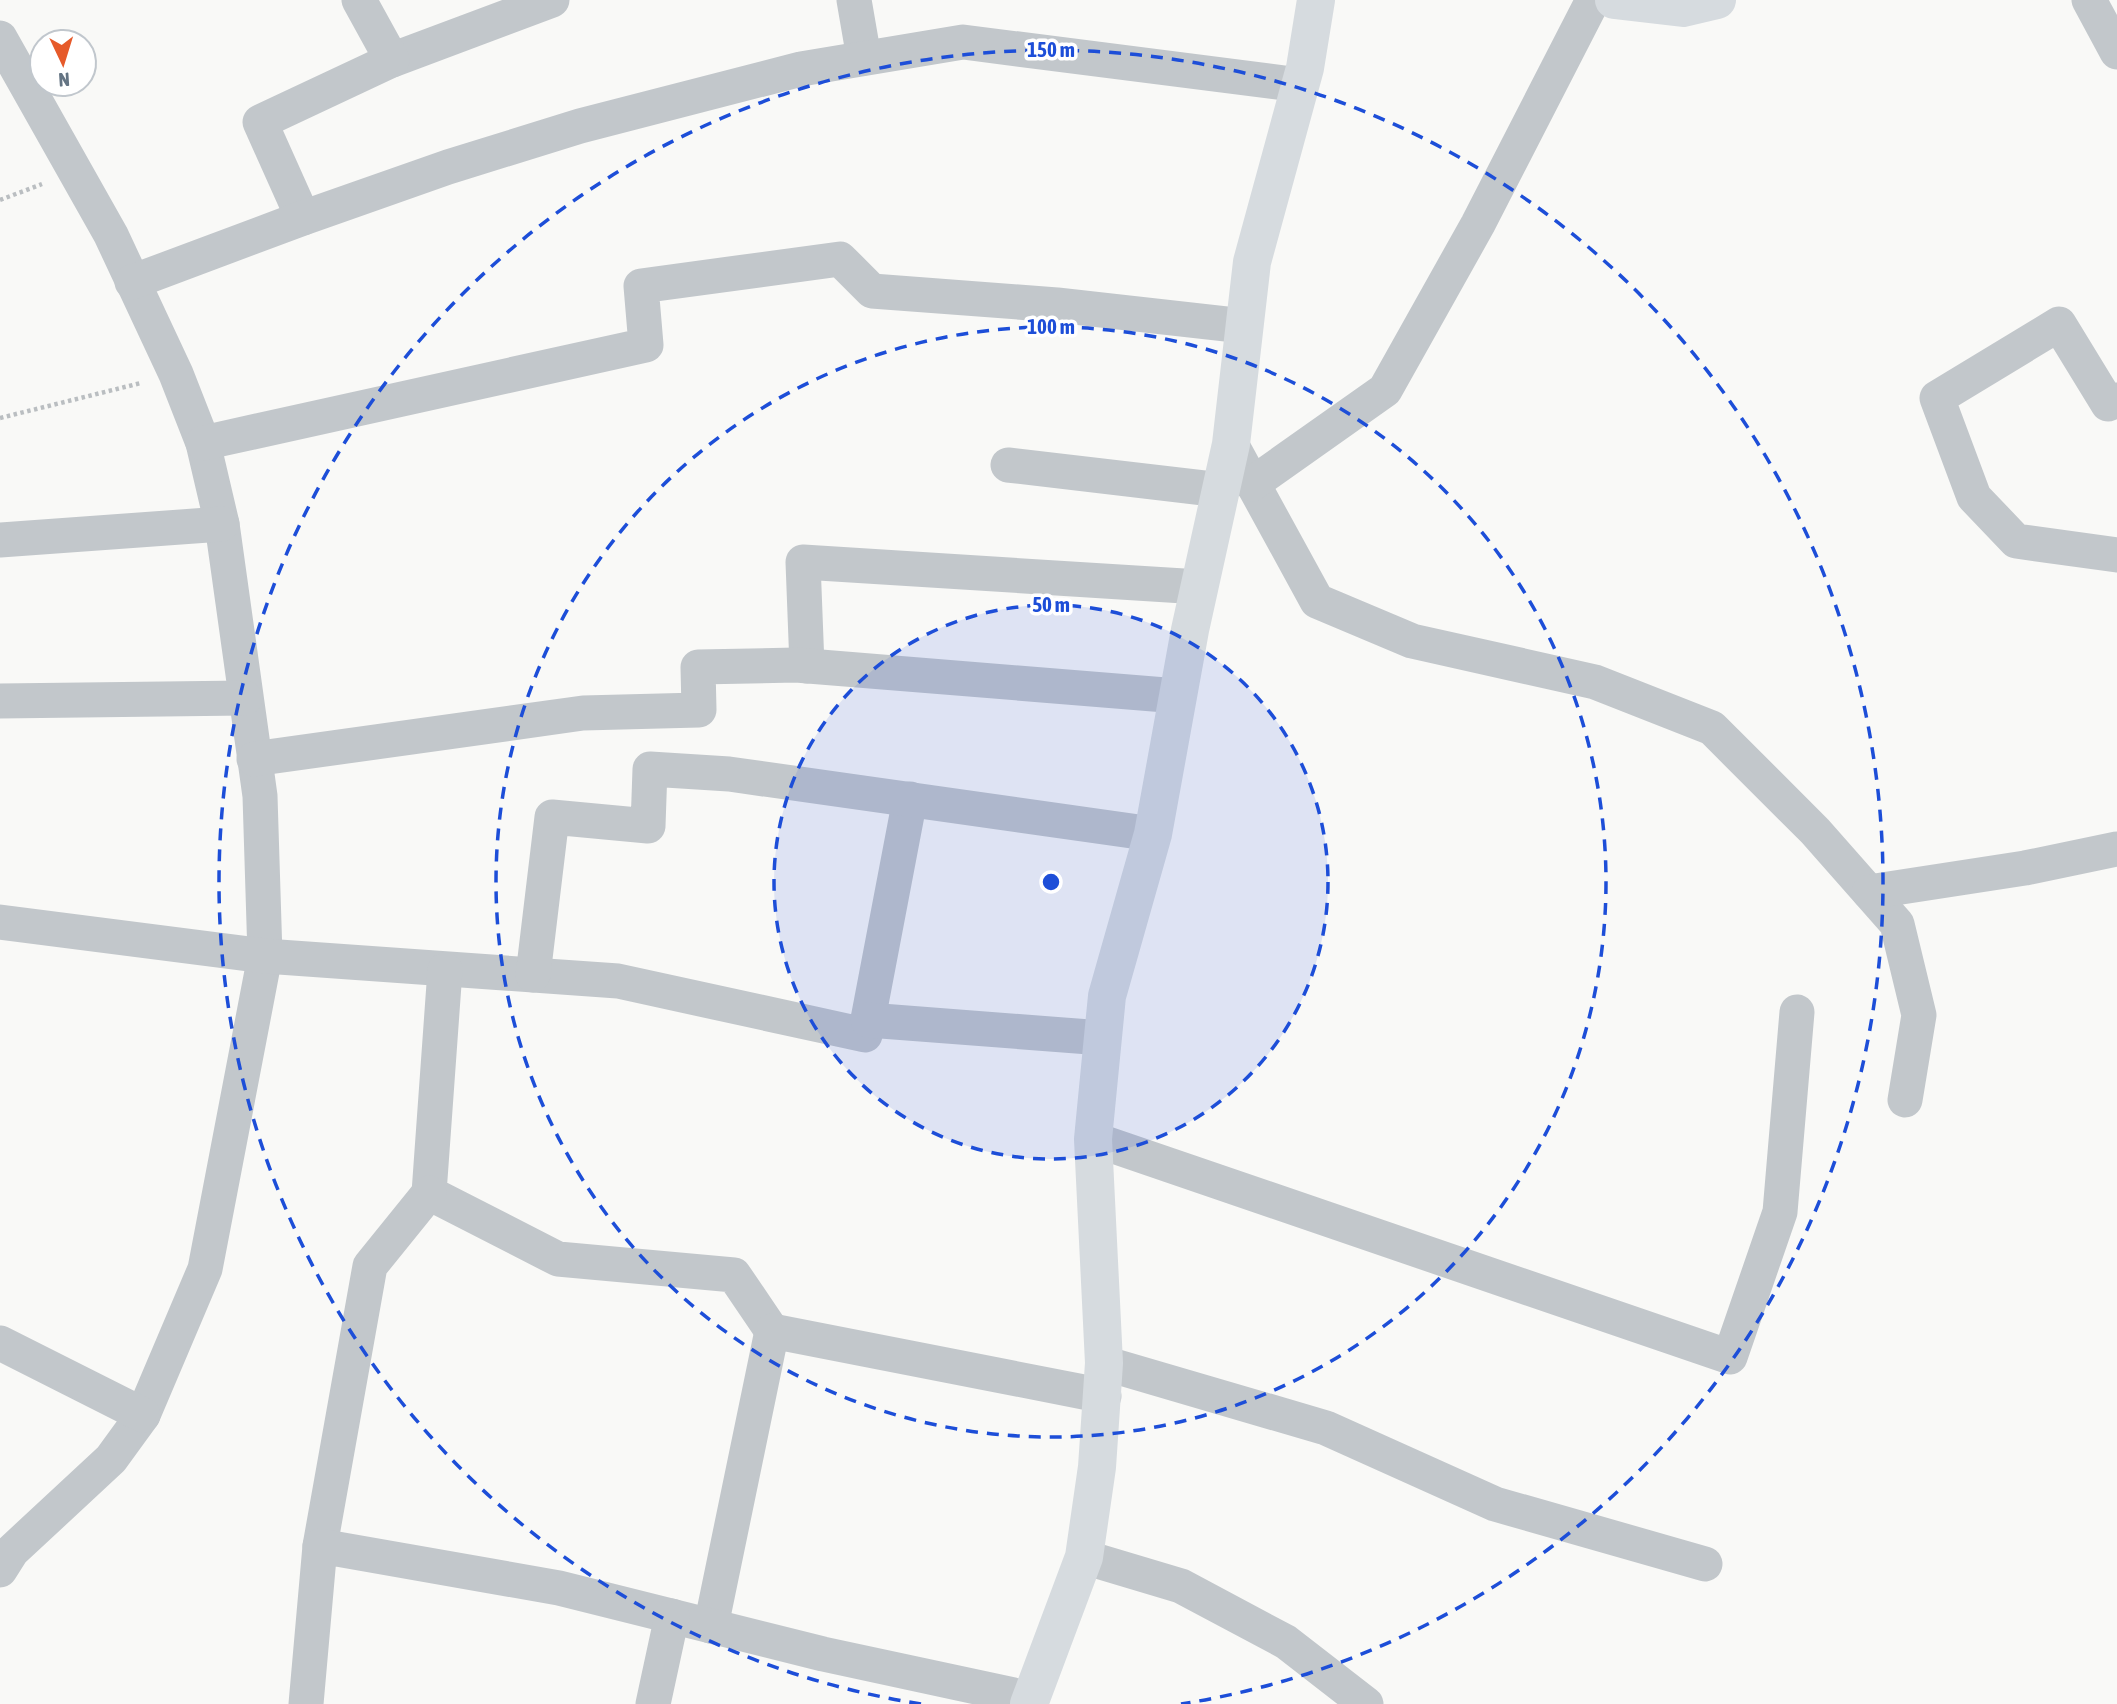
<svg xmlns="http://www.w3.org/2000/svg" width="2117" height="1704" viewBox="0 0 2117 1704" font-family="'Asap Condensed',sans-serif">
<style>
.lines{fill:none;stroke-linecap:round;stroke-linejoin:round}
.path{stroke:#babec1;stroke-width:4.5;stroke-dasharray:3.5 3.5;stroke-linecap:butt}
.street{stroke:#c2c7cb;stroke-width:35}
.secondary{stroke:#d6dbdf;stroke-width:38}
.ring{fill:none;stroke:#1d4ed8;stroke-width:3.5;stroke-dasharray:12 9}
.centre{fill:#1d4ed8;stroke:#fff;stroke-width:3.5}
.ring-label{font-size:21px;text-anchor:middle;font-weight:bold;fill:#1d4ed8;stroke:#fff;stroke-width:7;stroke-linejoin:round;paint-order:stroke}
</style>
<rect width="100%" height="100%" fill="#f9f9f7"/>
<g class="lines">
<!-- path -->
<g class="path">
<path d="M0 200 42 184"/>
<path d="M0 418 141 383"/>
</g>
<!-- street -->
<g class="street">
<path d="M854 0 864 58"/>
<path d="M2089 0 2117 52"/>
<path d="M0 38 111 235 176 374 203 443 222 524 260 796 265 956 205 1269 143 1415 111 1459 12 1551 0 1570"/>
<path d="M392 60 552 0"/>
<path d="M303 218 260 122 392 60 359 0"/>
<path d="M132 282 303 218 448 167 580 126 801 69 963 42 1300 85"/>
<path d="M2117 400 2108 404 2059 324 1937 398 1974 497 2016 541 2117 555"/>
<path d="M203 443 646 345 641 286 840 259 872 291 1057 305 1244 326"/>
<path d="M1231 444 1317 601 1412 641 1595 682 1712 728 1815 831 1897 924 1919 1015 1905 1100"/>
<path d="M1008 465 1221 490"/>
<path d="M1252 484 1385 390 1478 224 1593 0"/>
<path d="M0 540 222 524"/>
<path d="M807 666 803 562 1200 587"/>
<path d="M0 701 245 698"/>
<path d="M254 759 583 713 699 710 698 667 796 665 1178 696"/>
<path d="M1869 892 2025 868 2117 849"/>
<path d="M0 922 265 956 618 981 865 1035 910 799"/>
<path d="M445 970 429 1193 558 1259 734 1275 772 1331"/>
<path d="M533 975 552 817 648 826 650 769 729 774 1153 834"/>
<path d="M868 1020 1103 1038"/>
<path d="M1093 1139 1730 1357 1780 1212 1797 1012"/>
<path d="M0 1343 143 1415"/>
<path d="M1104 1363 1326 1428 1495 1504 1705 1564"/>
<path d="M320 1546 370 1266 429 1193"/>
<path d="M1084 1557 1181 1586 1286 1642 1366 1704"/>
<path d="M711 1626 772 1331 1104 1396"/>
<path d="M306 1704 320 1546 559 1588 823 1654 1032 1699"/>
<path d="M653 1704 672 1616"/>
</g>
<!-- secondary -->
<g class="secondary">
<path d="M1614 0 1683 8 1717 0"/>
<path d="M1029 1704 1084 1557 1097 1467 1104 1363 1093 1139 1107 996 1153 834 1190 630 1231 444 1252 262 1305 68 1316 0"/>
</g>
</g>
<!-- distance rings -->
<circle cx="1051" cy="882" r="277" fill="#1d4ed8" fill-opacity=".12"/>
<g class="ring">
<circle cx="1051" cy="882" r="277"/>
<circle cx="1051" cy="882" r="555"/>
<path d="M921 1704A832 832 0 1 1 1181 1704"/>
</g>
<circle cx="1051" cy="882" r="10" class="centre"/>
<g class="ring-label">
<text x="1051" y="57">150 m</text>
<text x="1051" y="334">100 m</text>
<text x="1051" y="612">50 m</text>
</g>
<!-- north arrow -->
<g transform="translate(63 63) rotate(176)"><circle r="33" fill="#ffffff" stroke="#c1c7cd" stroke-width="2"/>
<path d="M0-5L12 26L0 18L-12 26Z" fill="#e65a2a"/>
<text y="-10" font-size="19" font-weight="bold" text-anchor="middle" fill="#647483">N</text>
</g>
</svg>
